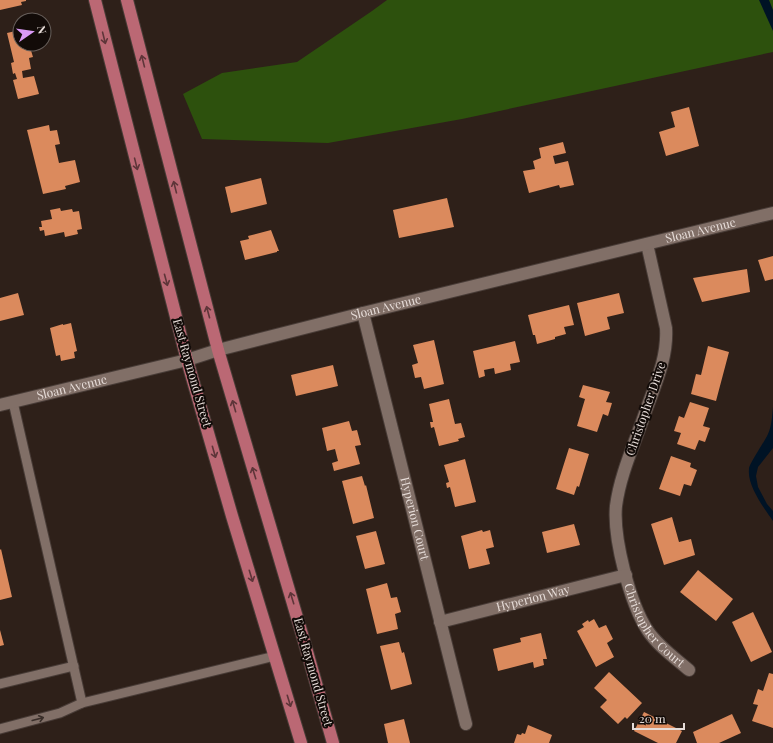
<svg xmlns="http://www.w3.org/2000/svg" width="773" height="743" viewBox="0 0 773 743" font-family="'Playfair Display',serif">
<style>
.green{fill:#2d510d}
.water{fill:#001325}
.building{fill:#db8a5d}
.lines{fill:none;stroke-linecap:round;stroke-linejoin:round}
.service-casing{stroke:#483c37;stroke-width:11}
.minor-casing{stroke:#483c37;stroke-width:14}
.primary-casing{stroke:#483c37;stroke-width:14}
.service{stroke:#816f67;stroke-width:9}
.minor{stroke:#816f67;stroke-width:12}
.primary{stroke:#bb6874;stroke-width:12}
.oneway{stroke:#5e3539}
.oneway2{stroke:#392e29}
.labels{text-anchor:middle;stroke-width:4;stroke-linejoin:round;paint-order:stroke}
.street-label{font-size:12px;fill:#e6dcd8;stroke:#120b08}
</style>
<rect width="100%" height="100%" fill="#2e2019"/>
<!-- green -->
<path class="green" d="M387 0H773V52L462 119 328 143 202 139 183 94 222 73 297 62 372 11Z"/>
<!-- water -->
<g class="water">
<path d="M759 0H769L773 10V31Z"/>
<path d="M773 407V448L758 467 756 476 758 487 767 504 773 511V521C764 508 747 486 749 469 749 464 765 441 768 434 772 425 772 416 773 407Z"/>
</g>
<!-- building -->
<g class="building">
<path d="M0 0H26V1L21 2 22 5 0 10Z"/>
<path d="M20 30V44H29L33 57 29 58 31 69 22 71 23 78 34 76 39 94 18 99 13 80 17 79 15 73 13 74 11 63 14 62 7 33Z"/>
<path d="M689 107 699 146 666 156 659 132 675 127 671 112Z"/>
<path d="M49 125 50 131 57 130 60 144 55 145 59 163 75 160 80 182 65 186 66 189 43 194 27 130Z"/>
<path d="M563 142 566 153 553 156 555 164 568 161 574 185 560 188 559 185 529 193 523 171 535 169 533 161 541 158 539 148Z"/>
<path d="M261 178 267 204 231 213 225 187Z"/>
<path d="M447 198 454 227 399 238 393 210Z"/>
<path d="M60 208 61 211 72 209 73 212 79 211 82 229 77 230 78 234 65 237 64 232 45 236 44 230 40 231 39 227H42L41 221 52 219 50 210Z"/>
<path d="M271 230 279 251H277V252L245 260 240 241 249 239 248 236Z"/>
<path d="M773 256V279L765 281 758 260Z"/>
<path d="M747 269 750 292 702 302 693 278Z"/>
<path d="M18 293 24 315 0 321V298Z"/>
<path d="M619 293 624 313 607 317 610 329 585 336 577 303Z"/>
<path d="M569 305 574 325 564 327 566 334 555 337V339L537 344 535 335H533L528 315Z"/>
<path d="M71 323 77 351 74 352 75 358 61 361 60 355 56 356 50 328 63 324V325Z"/>
<path d="M434 340 444 384 424 389 421 377 415 378 412 365 418 363 413 345Z"/>
<path d="M515 341 520 362 510 364 511 370 495 374 494 368 484 370 485 376 479 378 473 351Z"/>
<path d="M708 346 729 352 716 401 691 394 696 374 701 375Z"/>
<path d="M333 365 338 386 296 396 291 375Z"/>
<path d="M583 385 610 392 606 402 612 403 608 416 603 414 597 432 577 426 585 399 579 397Z"/>
<path d="M449 399 455 424 461 423 465 437 458 439 459 441 439 446 434 427 431 428 430 422H433L429 404Z"/>
<path d="M690 402 709 408 703 426 710 428 705 442 699 440 695 450 677 444 681 433 674 431 679 416 684 418Z"/>
<path d="M349 421 352 431 357 430 361 445 355 446 360 464 334 471 332 463 338 461 335 449 327 451 322 428Z"/>
<path d="M569 448 589 454 579 487 577 486 574 495 556 489Z"/>
<path d="M671 456 691 463 690 467 697 470 691 486 684 484 680 496 659 489Z"/>
<path d="M465 459 476 502 455 507 450 487 447 488 446 483 449 482 444 465Z"/>
<path d="M362 476 365 486 366 485 374 518 353 524 342 481Z"/>
<path d="M672 517 679 542 691 539 695 555 664 565 651 524Z"/>
<path d="M574 524 580 545 547 553 542 532Z"/>
<path d="M482 530 483 532 490 530 494 547 486 549 490 564 469 569 461 536Z"/>
<path d="M376 531 385 564 365 569 356 536Z"/>
<path d="M1 549 12 597 0 600V550Z"/>
<path d="M698 570 733 599 716 621 680 592Z"/>
<path d="M387 583 391 598 397 597 401 612 395 614 398 629 377 634 366 589Z"/>
<path d="M753 612 772 652 751 662 732 622Z"/>
<path d="M594 619 599 628 606 625 613 639 607 643 614 657 596 667 577 631 584 627 582 624 588 620 589 622Z"/>
<path d="M0 630 4 645 0 646Z"/>
<path d="M541 633 547 659H543L544 665 534 668 533 662 498 671 493 649 521 642 520 638Z"/>
<path d="M399 642 402 653 404 652 412 684 391 690 380 646Z"/>
<path d="M609 672 642 703 627 719 625 717 618 724 600 707 607 700 594 688Z"/>
<path d="M769 673 773 674V728L752 721 758 705 753 704 758 689 763 691Z"/>
<path d="M644 712 682 731 676 743H658L634 731Z"/>
<path d="M732 714 741 733 719 743H697L693 732Z"/>
<path d="M404 719 410 743H388L384 724Z"/>
<path d="M528 725 552 735 549 743H514L517 734 521 735 522 733 525 734Z"/>
</g>
<g class="lines">
<defs>
<g id="service">
<path d="M13 402 82 703"/>
<path d="M0 684 74 666"/>
<path d="M0 729 60 713 82 703 275 656"/>
</g>
<g id="minor">
<path id="s1" d="M647 244 666 328C668 359 654 387 644 416 634 445 620 475 616 506 613 538 630 604 648 631 658 646 675 658 689 670"/>
<path id="s2" d="M363 313 466 724"/>
<path id="s3" d="M0 405 187 360 218 350 363 313 773 213"/>
<path id="s4" d="M440 622 626 575"/>
</g>
<g id="primary">
<path d="M95 0 187 360 232 516 301 743"/>
<path d="M127 0 218 350 304 641 333 743"/>
</g>
</defs>
<!-- service casing -->
<use href="#service" class="service-casing"/>
<!-- minor casing -->
<use href="#minor" class="minor-casing"/>
<!-- primary casing -->
<use href="#primary" class="primary-casing"/>
<!-- service -->
<use href="#service" class="service"/>
<!-- minor -->
<use href="#minor" class="minor"/>
<!-- primary -->
<use href="#primary" class="primary"/>
</g>
<!-- one-way arrows -->
<defs><path id="oneway-shaft" d="M-6 0H5M1.5-3L5.5 0L1.5 3" fill="none" stroke-width="1.6" stroke-linecap="round" stroke-linejoin="round"/></defs>
<g class="oneway">
<use href="#oneway-shaft" transform="translate(104 38) rotate(76)"/>
<use href="#oneway-shaft" transform="translate(143 61) rotate(-104)"/>
<use href="#oneway-shaft" transform="translate(136 164) rotate(76)"/>
<use href="#oneway-shaft" transform="translate(175 187) rotate(-104)"/>
<use href="#oneway-shaft" transform="translate(166 280) rotate(75)"/>
<use href="#oneway-shaft" transform="translate(208 312) rotate(-105)"/>
<use href="#oneway-shaft" transform="translate(234 406) rotate(-106)"/>
<use href="#oneway-shaft" transform="translate(214 452) rotate(74)"/>
<use href="#oneway-shaft" transform="translate(254 473) rotate(-107)"/>
<use href="#oneway-shaft" transform="translate(251 576) rotate(73)"/>
<use href="#oneway-shaft" transform="translate(292 598) rotate(-107)"/>
<use href="#oneway-shaft" transform="translate(289 701) rotate(73)"/>
</g>
<use class="oneway2" href="#oneway-shaft" transform="translate(38 719) rotate(-15)"/>
<g class="labels">
<!-- street labels -->
<g class="street-label">
<text dy="4" stroke="none"><textPath href="#s3" startOffset="722">Sloan Avenue</textPath></text>
<text dy="4" stroke="none"><textPath href="#s3" startOffset="398">Sloan Avenue</textPath></text>
<text transform="translate(192 373) rotate(74)" y="4">East Raymond Street</text>
<text dy="4" stroke="none"><textPath href="#s3" startOffset="74">Sloan Avenue</textPath></text>
<text transform="translate(646 409) rotate(-71)" y="4">Christopher Drive</text>
<text dy="4" stroke="none"><textPath href="#s2" startOffset="212">Hyperion Court</textPath></text>
<text dy="4" stroke="none"><textPath href="#s4" startOffset="96">Hyperion Way</textPath></text>
<text dy="4" stroke="none"><textPath href="#s1" startOffset="401">Christopher Court</textPath></text>
<text transform="translate(313 672) rotate(74)" y="4">East Raymond Street</text>
</g>
</g>
<!-- north arrow -->
<g transform="translate(32 32) rotate(77)"><circle r="19" fill="#120b08" stroke="#675f5b"/>
<path d="M0-3L7 15L0 10L-7 15Z" fill="#da9af6"/>
<text y="-6" font-size="11" font-weight="bold" text-anchor="middle" fill="#e6dcd8">N</text>
</g>
<!-- scale -->
<path d="M633 723v6h51v-6" fill="none" stroke="#e6dcd8" stroke-width="2"/>
<text x="639" y="723" font-size="12" fill="#e6dcd8" stroke="#120b08" stroke-width="3" paint-order="stroke">20 m</text>
</svg>
